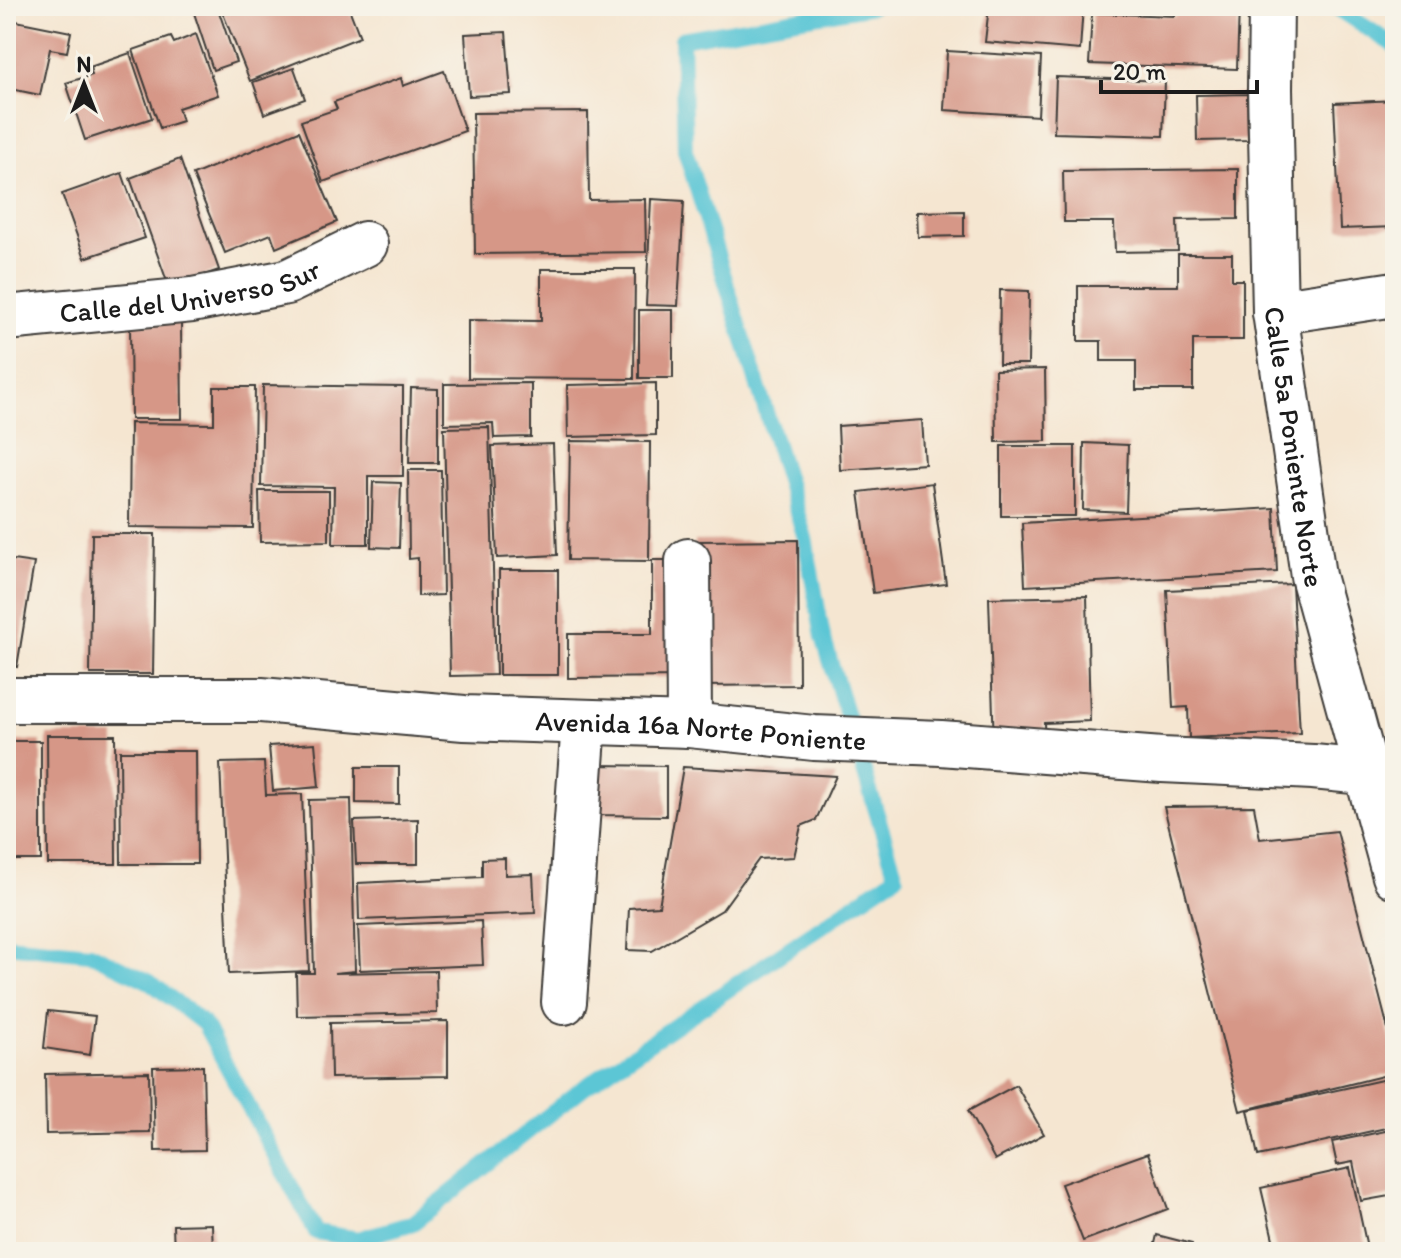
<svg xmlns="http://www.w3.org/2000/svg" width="1401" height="1258" viewBox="0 0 1401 1258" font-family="Itim,sans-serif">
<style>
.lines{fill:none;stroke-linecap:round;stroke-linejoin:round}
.stream{stroke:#5bc6d5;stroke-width:16}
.building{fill:#d69787}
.pedestrian-casing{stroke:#3d3a37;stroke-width:48}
.minor-casing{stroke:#3d3a37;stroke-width:48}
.tertiary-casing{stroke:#3d3a37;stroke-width:48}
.pedestrian{stroke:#fff;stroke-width:44}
.minor{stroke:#fff;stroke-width:44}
.tertiary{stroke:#fff;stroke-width:44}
.labels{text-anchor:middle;stroke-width:6;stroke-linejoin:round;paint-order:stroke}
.street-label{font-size:28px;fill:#1c1c1c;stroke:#f7f3e8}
</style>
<rect width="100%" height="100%" fill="#f7f3e8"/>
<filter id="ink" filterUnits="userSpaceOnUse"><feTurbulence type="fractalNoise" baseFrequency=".0125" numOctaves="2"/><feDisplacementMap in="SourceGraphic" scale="16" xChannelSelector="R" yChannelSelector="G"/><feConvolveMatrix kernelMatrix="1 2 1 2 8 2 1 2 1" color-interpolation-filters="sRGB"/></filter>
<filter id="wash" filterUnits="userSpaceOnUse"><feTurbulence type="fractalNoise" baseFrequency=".006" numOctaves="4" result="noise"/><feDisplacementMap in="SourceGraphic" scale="32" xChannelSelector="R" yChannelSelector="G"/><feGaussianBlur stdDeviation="1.8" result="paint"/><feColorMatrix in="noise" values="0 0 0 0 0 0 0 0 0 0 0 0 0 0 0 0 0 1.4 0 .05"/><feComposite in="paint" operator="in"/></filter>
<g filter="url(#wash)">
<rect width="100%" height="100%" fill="#f5e6d1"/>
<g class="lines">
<!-- stream -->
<g class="stream">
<path d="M1333 6 1395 46"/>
<path d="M6 945 90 953 150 982 204 1024 316 1232 358 1239 413 1223 583 1088 896 876 823 637 805 538 685 150 682 39 872 6"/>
</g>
</g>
<g id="blocks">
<!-- building -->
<g class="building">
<path d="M217 6 236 62 213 70 194 13Z"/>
<path d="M220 6H348L360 37 250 81Z"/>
<path d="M989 6H1083L1080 50 985 42Z"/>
<path d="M1176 6H1239L1237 69 1089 64 1092 13 1175 16Z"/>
<path d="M6 19 71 32 67 52 50 49 40 95 6 88Z"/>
<path d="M506 32 511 94 469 96 465 34Z"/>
<path d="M196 34 218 95 178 108 182 121 160 128 133 50 171 37 174 43Z"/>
<path d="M947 51 1041 57 1038 116 944 110Z"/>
<path d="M130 53 152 118 85 140 66 83 92 75 90 67Z"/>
<path d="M294 68 305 99 264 114 253 82Z"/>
<path d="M444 71 465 131 323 182 301 121 337 109 334 102 401 78 403 86Z"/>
<path d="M1056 77 1165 81 1163 136 1054 133Z"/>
<path d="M1247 94 1248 140 1197 141 1196 95Z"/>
<path d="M1395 100V227L1340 229 1334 103Z"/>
<path d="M588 112 589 200 645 199 646 252 475 254 473 113Z"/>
<path d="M299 131 337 222 276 248 271 234 225 253 193 175Z"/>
<path d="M180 159 219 270 169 287 130 178Z"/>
<path d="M1238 169V219L1177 220 1178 251 1115 252 1114 222H1064L1063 171Z"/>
<path d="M122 173 145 238 85 258 62 194Z"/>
<path d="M651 199 684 201 678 306 646 305Z"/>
<path d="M964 211V236L918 237 917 212Z"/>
<path d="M1178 254H1232V280H1243V340H1193V390H1136V361H1101V341H1078V286H1178Z"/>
<path d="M541 269H635L634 379 468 378V320L541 321Z"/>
<path d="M1000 290 1029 291 1028 364H999Z"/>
<rect x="639" y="310" width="34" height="68"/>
<path d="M181 323 182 419H131L130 324Z"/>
<path d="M1045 369 1046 441 996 442 995 370Z"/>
<path d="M531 383V437L494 438 493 423 444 424V384Z"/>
<path d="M656 383V435L568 437 567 385Z"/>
<path d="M263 385 403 387V476H368V544H333L334 487 261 486Z"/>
<path d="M214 387H255L253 528 129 527 130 423 214 424Z"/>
<path d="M411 388 438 389V463H409Z"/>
<path d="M922 420 925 464 840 470 838 426Z"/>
<path d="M489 427 496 675 450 676 444 428Z"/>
<path d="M570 441 650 442 649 561 568 560Z"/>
<path d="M1084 443 1128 445 1126 512 1083 510Z"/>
<path d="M553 444 557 555 497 558 492 446Z"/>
<rect x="1001" y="446" width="74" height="70"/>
<path d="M408 470H441L443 595 418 596V558L409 559Z"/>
<path d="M373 482 401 483 399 548 371 547Z"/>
<path d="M932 483 946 584 873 593 859 492Z"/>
<path d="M259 491H329V541L260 542Z"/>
<path d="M1274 508 1277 572 1025 586 1022 523Z"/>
<path d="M92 534H155L153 674H90Z"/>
<path d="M798 540 799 685 696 686 695 541Z"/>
<path d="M6 559 34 563 17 667 6 665Z"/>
<path d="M652 560H685V677L568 678V634H652Z"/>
<rect x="499" y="570" width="59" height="105"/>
<path d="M1292 584 1300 733 1189 738 1188 707 1173 708 1167 590Z"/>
<path d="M1087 596 1090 721 1044 723 1045 743 994 744 989 598Z"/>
<path d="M47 735H115L116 864H48Z"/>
<rect x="6" y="741" width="35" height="119"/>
<path d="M315 743 319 787 273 791 269 746Z"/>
<path d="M120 751H196L197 864H121Z"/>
<path d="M264 762 266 795 302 794 309 971 229 974 220 763Z"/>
<path d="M599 765 666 766V816L598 815Z"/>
<path d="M356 767H399V804L356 803Z"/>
<path d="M683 767 836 776 816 820 801 826 794 857 759 859 722 910 652 951 627 950 629 908 659 906Z"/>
<path d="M351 799 355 971 334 973 436 971 437 1013 297 1016 296 973H314L309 800Z"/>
<path d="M1254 806 1260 839 1337 831 1395 1056V1073L1240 1111 1164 807Z"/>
<path d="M418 819V864H356L354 821Z"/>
<path d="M505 858V875L533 874 535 913 359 920 358 883 482 877V859Z"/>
<path d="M481 921 483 965 360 970 358 926Z"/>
<path d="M48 1011 95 1016 90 1055 44 1048Z"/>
<path d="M448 1021V1076L331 1078 330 1023Z"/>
<path d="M203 1066 205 1150 155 1151 153 1067Z"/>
<path d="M149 1072 150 1132 46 1134 45 1074Z"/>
<path d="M1395 1077V1126L1258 1156 1248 1110Z"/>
<path d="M1016 1085 1044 1134 995 1160 968 1111Z"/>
<path d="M9 1086 10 1146H6V1087Z"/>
<path d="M1395 1129V1195L1361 1201 1353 1162 1337 1165 1332 1142Z"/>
<path d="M1148 1153 1168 1209 1083 1241 1061 1184Z"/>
<path d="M1350 1168 1368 1252H1276L1261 1188Z"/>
<path d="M212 1224 213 1252H174L173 1225Z"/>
<path d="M1157 1235 1192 1244 1190 1252H1153Z"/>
</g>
</g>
</g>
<g filter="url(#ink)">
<use href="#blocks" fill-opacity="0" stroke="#3d3a37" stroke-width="2"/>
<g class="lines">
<defs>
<g id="pedestrian">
<path id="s1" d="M6 318 192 300 287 282 365 244"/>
</g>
<g id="minor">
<path id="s2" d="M1271 6 1270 89 1275 312 1313 576 1395 876"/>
<path d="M1275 312 1395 294"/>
<path d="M688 561 689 725"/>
<path d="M564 1002 584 722"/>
</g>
<g id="tertiary">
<path id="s3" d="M6 700H261L464 718 689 725 814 738 941 743 1162 760 1313 767 1395 775"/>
</g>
</defs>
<!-- pedestrian casing -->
<use href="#pedestrian" class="pedestrian-casing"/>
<!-- minor casing -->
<use href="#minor" class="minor-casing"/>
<!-- tertiary casing -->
<use href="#tertiary" class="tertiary-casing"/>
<!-- pedestrian -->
<use href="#pedestrian" class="pedestrian"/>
<!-- minor -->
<use href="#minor" class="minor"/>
<!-- tertiary -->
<use href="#tertiary" class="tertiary"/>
</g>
</g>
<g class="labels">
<!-- street labels -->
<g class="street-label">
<text dy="10" stroke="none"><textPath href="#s1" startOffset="186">Calle del Universo Sur</textPath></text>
<text dy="10" stroke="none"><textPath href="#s2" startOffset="442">Calle 5a Poniente Norte</textPath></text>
<text dy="10" stroke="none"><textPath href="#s3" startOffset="696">Avenida 16a Norte Poniente</textPath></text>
</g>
</g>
<!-- margin -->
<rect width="1401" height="1258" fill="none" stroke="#f7f3e8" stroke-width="32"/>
<!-- north arrow -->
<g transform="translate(84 84)" stroke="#f7f3e8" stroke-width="6" paint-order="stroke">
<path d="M0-6L14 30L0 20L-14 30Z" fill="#1c1c1c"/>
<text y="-12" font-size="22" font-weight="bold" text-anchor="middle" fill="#1c1c1c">N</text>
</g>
<!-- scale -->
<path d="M1101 80v12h156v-12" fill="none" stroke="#1c1c1c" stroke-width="4"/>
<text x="1113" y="80" font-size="24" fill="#1c1c1c" stroke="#f7f3e8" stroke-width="6" paint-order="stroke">20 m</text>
</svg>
